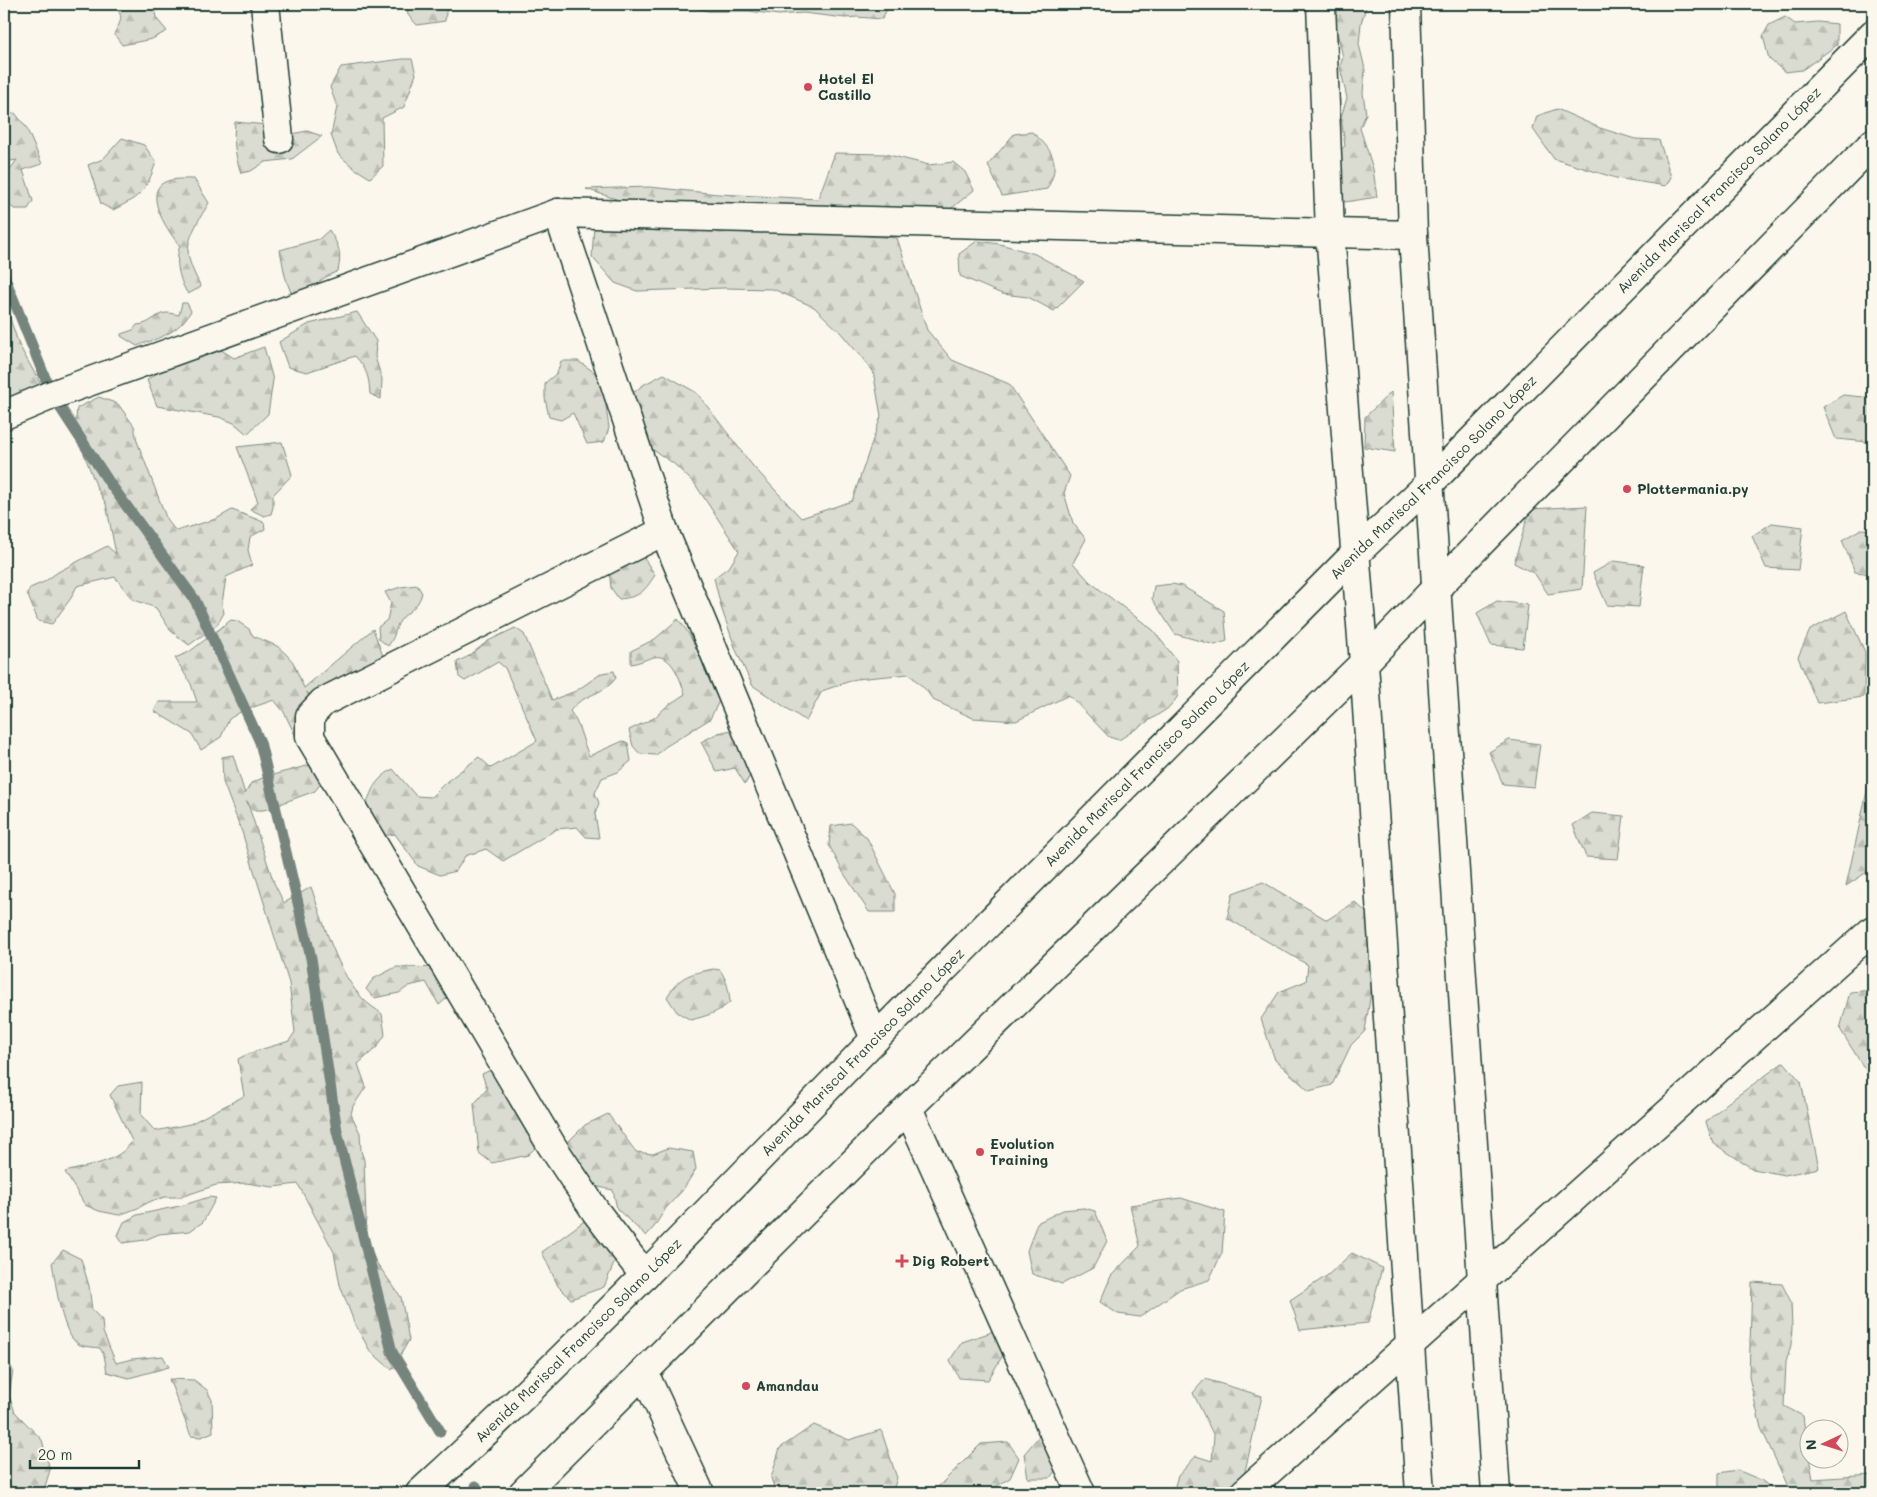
<svg xmlns="http://www.w3.org/2000/svg" width="1877" height="1497" viewBox="0 0 1877 1497" font-family="Mali,sans-serif">
<style>
.forest{fill:url(#forest-firs);stroke:#7d8c82}
.lines{fill:none;stroke-linecap:round;stroke-linejoin:round}
.stream{stroke:#74847b;stroke-width:11}
.minor-casing{stroke:#1f3d34;stroke-width:31}
.primary-casing{stroke:#1f3d34;stroke-width:31}
.minor{stroke:#fbf7ec;stroke-width:28}
.primary{stroke:#fbf7ec;stroke-width:28}
.poi-dot{fill:#d1495b;stroke:#fbf7ec;stroke-width:2}
.labels{text-anchor:middle;stroke-width:4;stroke-linejoin:round;paint-order:stroke}
.poi-label{font-size:14px;font-weight:bold;fill:#1f3d34;stroke:#fbf7ec;text-anchor:start}
.street-label{font-size:14px;fill:#1f3d34;stroke:#fbf7ec}
</style>
<defs>
<pattern id="forest-firs" width="22" height="20" patternUnits="userSpaceOnUse" patternTransform="scale(1.25)"><rect width="22" height="20" fill="#dbdcd1"/><path d="M5 1l3.5 6h-7zM16 11l3.5 6h-7z" fill="#bcbeb4"/></pattern>
</defs>
<rect width="100%" height="100%" fill="#fbf7ec"/>
<filter id="ink" filterUnits="userSpaceOnUse"><feTurbulence type="fractalNoise" baseFrequency=".02" numOctaves="2"/><feDisplacementMap in="SourceGraphic" scale="10" xChannelSelector="R" yChannelSelector="G"/><feConvolveMatrix kernelMatrix="1 2 1 2 8 2 1 2 1" color-interpolation-filters="sRGB"/></filter>
<g filter="url(#ink)">
<!-- forest -->
<g class="forest">
<path d="M97 4H154L156 18 167 31 152 39 122 45 114 34C120 22 125 18 115 6L103 7Z"/>
<path d="M406 4H447L445 21 417 25 408 15Z"/>
<path d="M668 4H883L887 9 882 19 857 17 845 18 803 13 779 15 748 11H708L690 6H669Z"/>
<path d="M1323 4H1367L1361 23 1359 44 1365 69 1363 93 1366 114 1360 128 1373 169 1377 197 1345 202 1319 170 1345 146 1341 117 1347 98 1340 67 1343 57 1335 24Z"/>
<path d="M1785 17 1795 24 1818 22 1837 24V45L1802 70 1785 72 1769 59 1763 36 1769 25Z"/>
<path d="M403 59H412L416 74 404 107 382 118 383 166 370 178 354 168 338 154 331 135 337 107 330 87 341 67Z"/>
<path d="M1557 109 1600 128 1635 139 1659 140 1671 177 1666 186 1616 178 1554 159 1533 129 1537 116Z"/>
<path d="M15 113 26 127 42 164 23 170 33 201 28 209H14L4 199V177L17 160 4 162V116Z"/>
<path d="M235 122 267 125 292 134 307 131 322 136 292 159 265 162 251 171 241 173C235 156 233 140 235 122Z"/>
<path d="M1032 132C1052 149 1062 163 1047 189L1002 196 988 165 1014 134Z"/>
<path d="M122 138 144 145 156 162C146 192 141 196 113 210L101 204 88 165 103 159Z"/>
<path d="M835 153 885 154 929 165 953 162 965 172 974 190 947 212 786 224 854 235 897 238 927 330 952 360 1009 384 1070 476 1064 493 1073 523 1086 539 1073 563 1090 582 1153 630 1177 661 1178 696 1170 707 1119 740 1109 737 1069 695 1016 721 973 718 933 700 926 690 909 674 856 679 822 691 806 721 752 685 736 650 721 607 714 578 730 566 739 551 695 484 673 463 612 423 627 398 643 385 664 374 697 393 752 465 801 518 852 501 881 416 873 371 840 332 814 307 773 289 724 288 637 291 615 283 592 257 594 226 658 231 690 228 646 209 586 189 649 187 718 194 818 199Z"/>
<path d="M194 179 209 203C201 216 189 234 188 250 188 262 196 277 201 287L188 294C180 283 174 260 180 246 170 234 143 196 163 183 171 178 185 179 194 179Z"/>
<path d="M329 230C339 246 342 252 338 271L324 278 305 294 291 293 285 276 280 250 319 239Z"/>
<path d="M977 241 1000 244 1035 254 1084 281 1054 311 1028 297 1002 294 960 276 959 254Z"/>
<path d="M4 301 19 345 44 390 4 407Z"/>
<path d="M182 303H187L191 311C177 334 161 337 137 346L121 336V334L133 330 137 325C152 324 155 314 166 313 170 313 175 314 179 315Z"/>
<path d="M357 312 376 341 375 357 382 379 381 399 370 394C369 377 367 369 355 356L307 372 288 367 279 342 309 324Z"/>
<path d="M264 347 273 380 268 414 247 434 234 423 219 417 157 406 147 380 181 356 218 348 234 358Z"/>
<path d="M561 361H578L594 372 603 385 609 428 604 442 587 444 573 413 561 420 549 417 545 398V383L557 373Z"/>
<path d="M1391 392 1395 452 1364 447 1365 417Z"/>
<path d="M1843 395 1873 398 1869 442 1836 439 1823 407Z"/>
<path d="M99 397 118 404 134 426 137 441 167 520 176 531 216 519 232 510 264 522 265 529 250 537 248 550 252 565 226 577 222 604 224 613 217 625 189 645 171 631 156 608 132 599 115 577 77 586 71 598 52 624 38 621 27 593 30 588 44 582 58 572 107 546 116 554 106 504 97 488 75 430 77 408Z"/>
<path d="M282 442 292 475 273 495V507L271 514 264 516 250 509 258 502 237 447Z"/>
<path d="M1587 506 1582 589 1548 594 1535 574 1514 563 1530 509Z"/>
<path d="M1772 523 1803 527 1798 570 1766 568 1752 536Z"/>
<path d="M1861 529 1873 530V574L1855 572 1842 540Z"/>
<path d="M642 555 655 575C644 592 640 597 619 599L611 588 609 569Z"/>
<path d="M1614 561 1644 565 1639 607 1607 605 1593 573Z"/>
<path d="M1172 584 1182 586 1224 611 1227 641 1215 645 1175 634 1152 599 1154 586Z"/>
<path d="M417 585 422 593C418 610 404 612 398 624 394 633 395 637 388 646L379 639 378 627 387 620 391 603 385 592 401 587Z"/>
<path d="M1497 601 1528 605 1523 648 1491 645 1477 613Z"/>
<path d="M1846 611 1865 652 1864 697 1817 703 1798 657 1810 630Z"/>
<path d="M678 619C699 643 704 674 719 701L710 719 665 747 656 755 640 754 633 746 629 730 654 718 667 706 685 694C681 681 672 653 654 657 646 659 639 663 631 664V651L655 639Z"/>
<path d="M231 620 237 621 249 629 253 636 277 646 286 654 293 662 304 688 373 629 390 675 321 716 307 692 313 705 316 759 307 760 284 712 274 700 242 711 229 719 221 737 201 750 192 734 154 711 159 702H197L191 684 175 658 189 652Z"/>
<path d="M515 628 524 634 552 700 576 691 602 673 614 671 616 678C603 696 581 694 570 711 580 724 582 740 589 756L623 741 628 743 631 761 618 772 602 778 595 793 599 803 595 814 599 838 586 837 577 827 557 829 503 861 486 849 465 856 456 871 440 875 418 866 395 834 382 836 362 813C373 792 370 783 393 769L416 796 431 797 446 782 479 757 491 768 537 741 505 668 498 662 465 681 459 677 457 662 469 656 488 641Z"/>
<path d="M745 727 764 753 745 784 735 768 717 772 701 742 718 733Z"/>
<path d="M1509 740 1540 744 1534 787 1503 784 1489 752Z"/>
<path d="M233 755 245 794 251 783 265 777 314 764 324 779 315 791 285 802 275 807 263 810H252L247 801 274 883 284 903 311 887C323 921 338 975 364 1000 369 1005 376 1009 382 1014L385 1035 377 1047 358 1064 366 1087 353 1106 351 1114 360 1133 361 1151 364 1160 366 1220 363 1233 376 1262 401 1297 409 1340 392 1370 370 1351 354 1322 340 1285 334 1252 298 1184 273 1187 246 1183 216 1185 181 1197H165L151 1201 138 1208 119 1215 99 1211 85 1205 65 1172C87 1166 120 1162 132 1141L110 1095 118 1086 142 1082 141 1115 155 1131 190 1124 244 1096 238 1059C254 1050 272 1047 289 1041L295 1032 289 983 242 832 223 782 222 757Z"/>
<path d="M1873 764V868L1846 886Z"/>
<path d="M1592 813 1624 816 1618 859 1586 857 1573 825Z"/>
<path d="M851 823 867 838 895 894V912H869L843 872 829 845 831 826Z"/>
<path d="M1263 882 1327 920 1355 902 1381 926 1365 1031 1351 1045 1332 1085 1309 1091 1275 1060 1261 1019 1279 992 1306 981 1308 965 1227 918 1233 893Z"/>
<path d="M396 967 455 968 461 986 439 1005 426 982 409 986 399 993 374 998 366 989 373 979Z"/>
<path d="M713 969 720 970C727 980 729 990 730 1002 718 1013 706 1016 691 1020L677 1012 667 997C680 975 690 974 713 969Z"/>
<path d="M1873 990V1076L1864 1068 1840 1029 1850 992Z"/>
<path d="M513 1060 538 1145 528 1155 492 1163 479 1153 474 1104 487 1089 482 1074Z"/>
<path d="M1784 1062 1801 1082 1819 1168 1785 1175 1753 1169 1713 1143 1706 1122 1726 1104Z"/>
<path d="M608 1114 636 1152 653 1154 668 1148 693 1152 696 1169 682 1191 666 1208 654 1227 646 1236 617 1209 613 1190 580 1183 559 1151 585 1125Z"/>
<path d="M209 1197 216 1198 203 1222 190 1231 159 1234 145 1240 122 1243 118 1235 124 1222 137 1215 184 1205Z"/>
<path d="M1181 1198 1225 1212 1222 1253 1209 1280 1180 1289 1140 1317 1118 1314 1100 1302 1111 1276 1140 1246 1130 1205Z"/>
<path d="M1084 1208 1095 1211 1107 1241 1093 1268 1062 1284 1032 1274 1027 1251 1037 1223 1063 1210Z"/>
<path d="M587 1219 618 1254 604 1287 571 1299 558 1286 542 1252Z"/>
<path d="M63 1250 81 1259 89 1286 92 1310 102 1320 103 1332 116 1363 132 1359 163 1356 169 1367 129 1378 107 1372 104 1355 100 1348C94 1347 86 1347 80 1345 61 1337 56 1282 52 1263Z"/>
<path d="M1352 1253 1382 1268 1368 1323 1300 1330 1290 1300 1328 1275Z"/>
<path d="M1752 1282 1782 1284 1791 1302 1792 1327 1791 1345 1786 1362 1784 1406 1803 1416 1807 1447 1813 1479 1872 1475 1873 1493H1791L1761 1428 1749 1377Z"/>
<path d="M1000 1326 1006 1350 988 1380 959 1378 950 1360 962 1342 989 1333Z"/>
<path d="M4 1356 13 1370 9 1396 15 1412 42 1440 50 1470 43 1493H4Z"/>
<path d="M169 1379 194 1380 207 1390 212 1400 213 1432 201 1437 191 1436Z"/>
<path d="M1205 1379 1262 1396 1240 1493H1171L1173 1492 1178 1476 1196 1456 1212 1461 1214 1436 1193 1393Z"/>
<path d="M814 1425 849 1440 881 1430 897 1478 892 1493H776L771 1478 780 1448Z"/>
<path d="M1040 1435 1057 1438 1061 1462 1050 1478H1028L1024 1454Z"/>
<path d="M1008 1442 1019 1458 1010 1478 992 1489 991 1493H935L934 1491 981 1444Z"/>
<path d="M1737 1470 1761 1480 1777 1493H1719V1473Z"/>
</g>
<g class="lines">
<!-- stream -->
<g class="stream">
<path d="M4 276 52 395 109 482 195 600 260 742 311 958 337 1131 392 1352 440 1431"/>
<path d="M476 1486 479 1491"/>
</g>
<defs>
<g id="minor">
<path d="M265 4 279 139"/>
<path d="M1321 4 1330 232 1364 663 1420 1493"/>
<path d="M1406 4 1413 235 1496 1493"/>
<path d="M558 213 1413 235"/>
<path d="M4 415 52 395 558 213 664 531 875 1039"/>
<path d="M908 1108 1081 1493"/>
<path d="M645 1276 596 1212 552 1146 310 737V716L323 702 664 531"/>
<path d="M644 1373 700 1493"/>
<path d="M1244 1493 1873 930"/>
</g>
<g id="primary">
<path id="s1" d="M420 1493C578 1349 724 1194 873 1041 1033 877 1195 716 1356 553L1430 483 1873 34"/>
<path d="M523 1493 908 1108 1364 663 1437 587 1873 143"/>
</g>
</defs>
<!-- minor casing -->
<use href="#minor" class="minor-casing"/>
<!-- primary casing -->
<use href="#primary" class="primary-casing"/>
<!-- minor -->
<use href="#minor" class="minor"/>
<!-- primary -->
<use href="#primary" class="primary"/>
</g>
</g>
<!-- markers -->
<g class="poi-dot">
<circle cx="808" cy="87" r="5"/>
<circle cx="1627" cy="489" r="5"/>
<circle cx="980" cy="1152" r="5"/>
<path d="M899.5 1253.5h5v5h5v5h-5v5h-5v-5h-5v-5h5z"/>
<circle cx="746" cy="1386" r="5"/>
</g>
<g class="labels">
<!-- poi labels -->
<g class="poi-label">
<text x="818" y="84">Hotel El<tspan x="818" dy="16">Castillo</tspan></text>
<text x="1637" y="494">Plottermania.py</text>
<text x="990" y="1149">Evolution<tspan x="990" dy="16">Training</tspan></text>
<text x="912" y="1266">Dig Robert</text>
<text x="756" y="1391">Amandau</text>
</g>
<!-- street labels -->
<g class="street-label">
<text dy="5" stroke="none"><textPath href="#s1" startOffset="1840">Avenida Mariscal Francisco Solano López</textPath></text>
<text dy="5" stroke="none"><textPath href="#s1" startOffset="1435">Avenida Mariscal Francisco Solano López</textPath></text>
<text dy="5" stroke="none"><textPath href="#s1" startOffset="1030">Avenida Mariscal Francisco Solano López</textPath></text>
<text dy="5" stroke="none"><textPath href="#s1" startOffset="625">Avenida Mariscal Francisco Solano López</textPath></text>
<text dy="5" stroke="none"><textPath href="#s1" startOffset="220">Avenida Mariscal Francisco Solano López</textPath></text>
</g>
</g>
<!-- margin -->
<rect width="1877" height="1497" fill="none" stroke="#fbf7ec" stroke-width="20"/>
<rect x="10" y="10" width="1857" height="1477" fill="none" stroke="#1f3d34" stroke-width="2" filter="url(#ink)"/>
<!-- north arrow -->
<g transform="translate(1824 1444) rotate(266)"><circle r="24" fill="#fbf7ec" stroke="#a3ada2"/>
<path d="M0-4L9 19L0 12L-9 19Z" fill="#d1495b"/>
<text y="-8" font-size="14" font-weight="bold" text-anchor="middle" fill="#1f3d34">N</text>
</g>
<!-- scale -->
<path d="M30 1460v8h109v-8" fill="none" stroke="#1f3d34" stroke-width="2.5"/>
<text x="38" y="1460" font-size="15" fill="#1f3d34" stroke="#fbf7ec" stroke-width="4" paint-order="stroke">20 m</text>
</svg>
